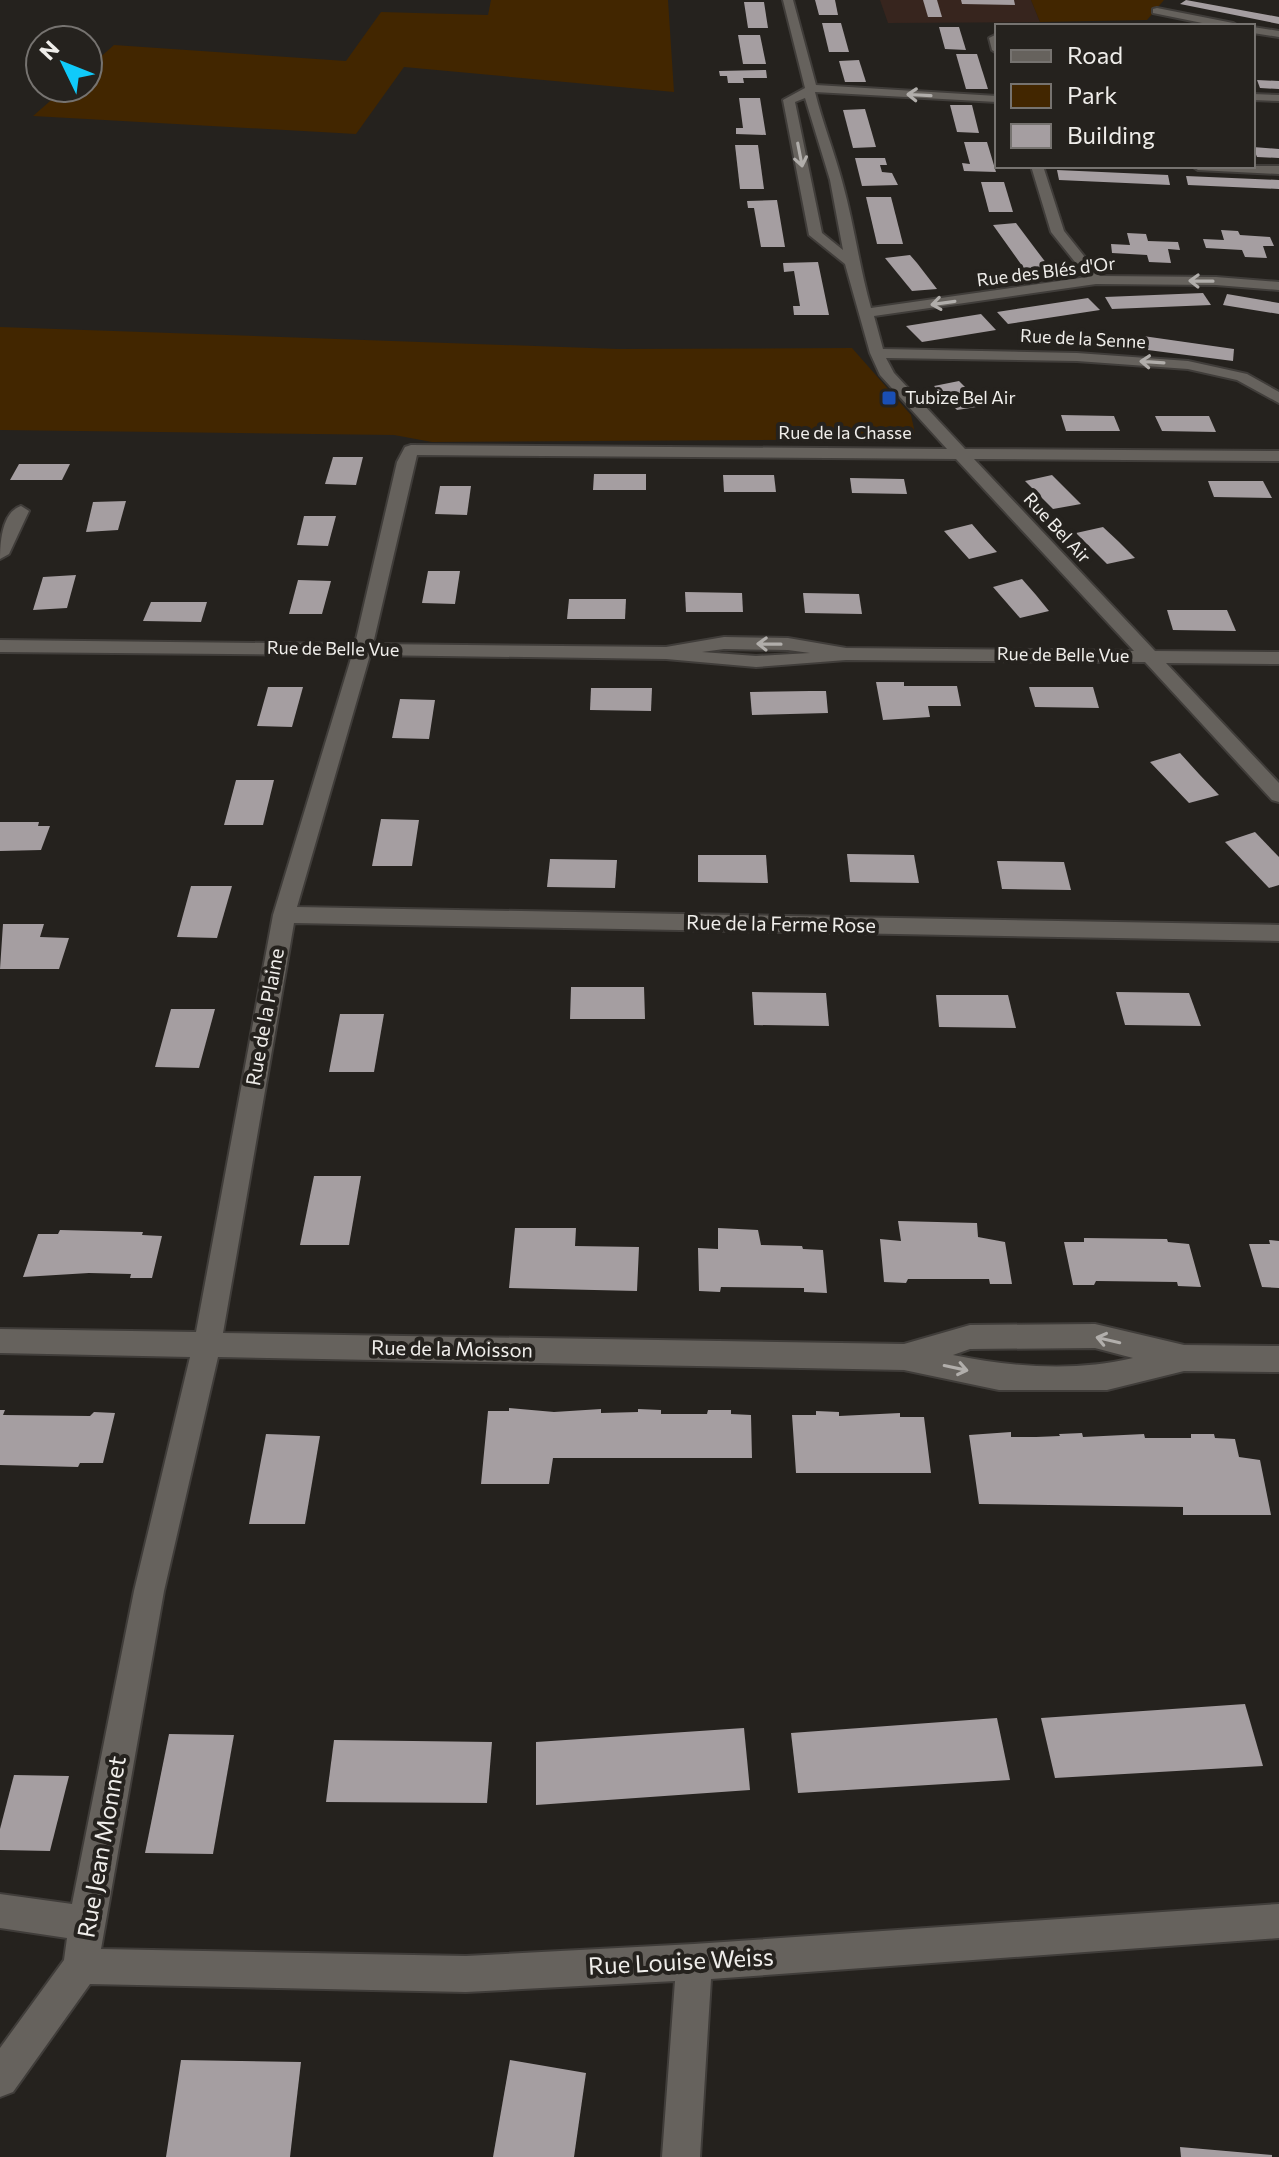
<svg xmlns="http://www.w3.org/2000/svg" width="1279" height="2157" viewBox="0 0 1279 2157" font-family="Commissioner,sans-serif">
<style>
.industrial{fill:#37251e}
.green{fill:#422600}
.building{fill:#a59ea1}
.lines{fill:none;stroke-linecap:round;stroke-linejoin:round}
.minor-casing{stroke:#403d3a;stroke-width:4}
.minor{fill:#66625d;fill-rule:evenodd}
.oneway{stroke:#b1aeab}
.transit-dot{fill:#1a4fb4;stroke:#25221e;stroke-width:3}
.labels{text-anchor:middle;stroke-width:8;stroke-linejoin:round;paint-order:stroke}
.far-street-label{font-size:18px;fill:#efedea;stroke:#25221e}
.far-poi-label{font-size:18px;fill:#efedea;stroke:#25221e;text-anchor:start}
.street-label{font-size:20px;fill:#efedea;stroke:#25221e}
.near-street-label{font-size:24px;fill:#efedea;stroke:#25221e}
</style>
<rect width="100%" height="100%" fill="#25221e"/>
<!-- industrial -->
<path class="industrial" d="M880 0H1031L1040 22 888 23Z"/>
<!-- green -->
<g class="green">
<path d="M491 0H668L674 92 404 67 356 134 33 116 65 88H88V68L114 45 346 61 381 12 488 15Z"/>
<path d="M1031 0H1164L1147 20 1040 22Z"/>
<path d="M0 327 618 349 852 348 911 415 915 433 907 439 432 442 394 435 0 430Z"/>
</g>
<!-- building -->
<g class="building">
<path d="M815 0H835L838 15H819Z"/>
<path d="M923 0H937L942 17H928Z"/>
<path d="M961 0H1014L1015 5 962 4Z"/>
<path d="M1186 0 1279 17V24L1180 4Z"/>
<path d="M744 2H764L768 28H748Z"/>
<path d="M822 23H841L849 52H829Z"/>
<path d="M939 27H959L966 50 945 49Z"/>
<path d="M738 35H760L766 64H743Z"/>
<path d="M956 54H977L988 89H966Z"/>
<path d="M859 60 866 82H845L839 61Z"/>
<path d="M766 70 767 78H743L744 83H728L727 76H720L719 71Z"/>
<path d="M1257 80 1279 81V89L1260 88Z"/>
<path d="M739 98H760L766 135 736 134V128H743Z"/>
<path d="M950 105H972L979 133 957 132Z"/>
<path d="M865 109 876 147 853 148 843 110Z"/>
<path d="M964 142H987L996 172 964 171 962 163 970 164Z"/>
<path d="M735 145H758L764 189H740Z"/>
<path d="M1253 147 1279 149V158L1257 157Z"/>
<path d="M855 158H885L887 165H880L882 172 892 173 898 185 862 186Z"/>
<path d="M1057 170 1168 175 1170 185 1059 180Z"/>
<path d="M1186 176 1279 180V189L1188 185Z"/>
<path d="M981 182H1004L1013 212H989Z"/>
<path d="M866 197H891L903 244H877Z"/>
<path d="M777 200 785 247H761L754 208H748L747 201Z"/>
<path d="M1016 223 1034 247 1053 272 1028 274 993 225Z"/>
<path d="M1221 230 1238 231 1240 235 1270 237 1274 246H1263L1267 258 1245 257 1242 250 1206 248 1203 239 1224 240Z"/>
<path d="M1127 233 1146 234 1148 241 1178 242 1180 250 1168 249 1171 263 1149 262 1147 255 1112 253 1111 244 1130 245Z"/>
<path d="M910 255 917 263 937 289 912 291 885 258Z"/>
<path d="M818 262 829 315H794L793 306H800L794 271 784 272 783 263Z"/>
<path d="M1203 293 1211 305 1112 309 1105 297Z"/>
<path d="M1227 294 1279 303V314L1223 305Z"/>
<path d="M1088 298 1100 310 1008 324 997 312Z"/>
<path d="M981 314 996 330 922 342 906 326Z"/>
<path d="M1143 336 1234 349 1233 361 1140 349Z"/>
<path d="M959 381 971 393 983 406 957 410 934 386Z"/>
<path d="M1061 415 1114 416 1120 431H1066Z"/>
<path d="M1155 416H1209L1216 432 1162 431Z"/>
<path d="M333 457H363L356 485 325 484Z"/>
<path d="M19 464H70L62 480H10Z"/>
<path d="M594 474H646V490H593Z"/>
<path d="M723 475H774L776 492H724Z"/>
<path d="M1052 475 1081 504 1053 509 1025 481Z"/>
<path d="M850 478 904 479 907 494 852 493Z"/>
<path d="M1208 481H1263L1272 498 1214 497Z"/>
<path d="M440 486H471L467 515 435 514Z"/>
<path d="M126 501 118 530 86 532 93 502Z"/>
<path d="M304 516H336L328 546 297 545Z"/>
<path d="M972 524 984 538 997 552 969 559 944 531Z"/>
<path d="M1103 527 1119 542 1135 558 1107 564 1076 533Z"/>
<path d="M428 571H460L455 604 422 603Z"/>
<path d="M76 575 67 608 33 610 43 577Z"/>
<path d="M1022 579 1036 595 1049 611 1020 618 993 587Z"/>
<path d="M298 580 331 581 322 614H289Z"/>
<path d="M685 592 742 593 743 612H686Z"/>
<path d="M803 593 859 594 862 614 805 613Z"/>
<path d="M569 599H626L625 619H567Z"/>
<path d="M151 602H207L201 622 143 621Z"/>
<path d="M1167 610H1227L1236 631 1173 630Z"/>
<path d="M876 682H904V686H957L961 706H928L930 717 883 720Z"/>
<path d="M268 687H303L292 727 257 726Z"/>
<path d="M1029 687H1093L1099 708 1035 707Z"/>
<path d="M591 688H652L651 711 590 710Z"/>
<path d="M810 691H826L828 713 752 715 750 692Z"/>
<path d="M400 699 435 700 429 739 392 738Z"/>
<path d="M1180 753 1199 774 1219 795 1189 803 1150 762Z"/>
<path d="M236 780H274L263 825H224Z"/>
<path d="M381 819 419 820 412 866H372Z"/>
<path d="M0 822H39L38 826H50L41 850 0 851Z"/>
<path d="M1255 832 1279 857V885L1269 888 1225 842Z"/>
<path d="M847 854 914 855 919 883 850 882Z"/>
<path d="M698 855H766L768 883 698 882Z"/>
<path d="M550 859 617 860 615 888 547 887Z"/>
<path d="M997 861 1064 862 1071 890 1002 889Z"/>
<path d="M191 886H232L217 938 177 937Z"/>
<path d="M3 924H44L40 937 69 938 59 969H0Z"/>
<path d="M571 987H644L645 1019H570Z"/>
<path d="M752 992 826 993 829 1026 754 1025Z"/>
<path d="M1116 992 1189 993 1201 1026 1125 1025Z"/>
<path d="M936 995H1008L1016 1028 939 1027Z"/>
<path d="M171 1009H215L199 1068 155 1067Z"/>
<path d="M340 1014H384L374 1072H329Z"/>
<path d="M314 1176H361L349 1245H300Z"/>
<path d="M898 1221 977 1223 978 1237 1005 1242 1012 1284H990L989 1279H908L906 1283 884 1282 880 1239 901 1241Z"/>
<path d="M515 1228H576L575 1246 639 1247 637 1291 509 1288Z"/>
<path d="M718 1228 758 1230 761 1245 802 1246 803 1249 823 1250 827 1293 804 1292V1288L721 1287 720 1292 699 1291 698 1248 718 1249Z"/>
<path d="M60 1230 143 1232 142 1235 162 1236 152 1278H130L131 1274 89 1273 23 1277 38 1234H58Z"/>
<path d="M1084 1238 1167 1239 1168 1242 1189 1244 1201 1287 1178 1286 1177 1282 1096 1281 1094 1285H1073L1064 1242H1084Z"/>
<path d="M1269 1240 1279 1241V1288L1262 1287 1249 1244H1270Z"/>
<path d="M509 1408 554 1412 601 1409V1413L638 1412V1409L661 1410V1414H707L708 1410H731V1414L751 1415 752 1458H553L549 1484H481L488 1411H509Z"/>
<path d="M0 1410H5L3 1415 90 1416 94 1412 115 1413 103 1463H80L78 1467 0 1465Z"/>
<path d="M816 1411 839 1412V1416L900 1413V1417H924L931 1473H796L792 1415H816Z"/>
<path d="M1011 1432V1437H1036L1060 1436 1059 1434 1082 1433 1083 1437 1144 1434 1145 1438H1191V1434H1214L1215 1438 1235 1439 1239 1457 1260 1460 1271 1515H1183V1507L979 1504 969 1435Z"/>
<path d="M266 1434 320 1436 305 1524H249Z"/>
<path d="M1245 1704 1263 1766 1055 1778 1041 1718Z"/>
<path d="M997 1718 1010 1780 798 1793 791 1733Z"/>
<path d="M744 1728 750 1790 536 1805V1742Z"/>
<path d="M169 1734 234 1735 213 1854 145 1853Z"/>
<path d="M334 1740 492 1742 487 1803 326 1802Z"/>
<path d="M14 1775 69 1776 50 1851 0 1850V1829Z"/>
<path d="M181 2060 301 2062 290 2157H166Z"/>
<path d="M510 2060 586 2073 574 2157H493Z"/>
<path d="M1180 2147 1272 2155V2157H1181Z"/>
</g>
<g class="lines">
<defs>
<g id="minor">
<path d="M783 0H793L816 85 997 96V102L815 92C822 121 834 151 842 181 854 223 859 266 871 308L1087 277 1051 232 1031 166H1043L1064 231 1100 276 1216 277 1279 282V290L1216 285 1096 284 874 316 883 349 1077 353 1188 361 1247 374 1279 392V403L1237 380 1188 369 1077 361 886 358 894 373 965 449 1279 451V461L974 459 1155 651 1279 652V664L1166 663 1279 783V802L1272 800 1145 662 846 660 756 667 666 659 370 655 297 907 1279 925V941L294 923 223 1333 904 1344 970 1325 1095 1324 1184 1345 1279 1346V1372L1184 1371 1107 1390H999L904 1370 218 1357 164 1591 101 1949 466 1956 694 1944 1279 1904V1938L711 1979 700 2157H662L675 1981 466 1992 90 1984 13 2092 0 2097V2048L64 1960 67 1938 0 1928V1894L72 1904 134 1591 190 1357 0 1353V1329L196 1332 273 915 352 655 0 652V640L355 644 397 462 405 447 411 445 947 449 880 375 870 353 845 264 809 235 783 100 805 88ZM805 98 830 180 843 250 822 233 795 102ZM417 455 956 459 1134 651 846 648 788 638 724 637 666 647 373 644ZM724 649 788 650 810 653 756 656 702 652ZM1095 1348 1133 1358C1076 1372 1010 1367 953 1355L970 1349Z"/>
<path d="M1157 8 1233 23 1238 26H1217L1153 13V9Z"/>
<path d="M1253 27 1279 31V37L1253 33Z"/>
<path d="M997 34V53L992 50 989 38Z"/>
<path d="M1253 94 1279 95V101L1253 100Z"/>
<path d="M1192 166H1279V174L1198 170Z"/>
<path d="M21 506 29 511 9 554 0 559C0 542 2 512 21 506Z"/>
</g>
</defs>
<!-- minor casing -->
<use href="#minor" class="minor-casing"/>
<!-- minor -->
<use href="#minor" class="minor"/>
</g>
<!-- one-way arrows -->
<defs><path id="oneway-shaft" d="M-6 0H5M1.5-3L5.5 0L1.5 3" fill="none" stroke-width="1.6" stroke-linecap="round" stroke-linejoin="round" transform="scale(2)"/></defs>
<g class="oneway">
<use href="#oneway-shaft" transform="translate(919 95) rotate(-177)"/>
<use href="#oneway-shaft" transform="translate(800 155) rotate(79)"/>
<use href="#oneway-shaft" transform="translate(1201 281) rotate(-179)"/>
<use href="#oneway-shaft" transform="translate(943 303) rotate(172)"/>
<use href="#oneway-shaft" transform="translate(1152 362) rotate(-176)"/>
<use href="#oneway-shaft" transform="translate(769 644) rotate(-179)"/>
<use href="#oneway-shaft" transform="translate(1108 1340) rotate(-167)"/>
<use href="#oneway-shaft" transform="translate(956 1368) rotate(12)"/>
</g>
<!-- markers -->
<rect class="transit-dot" x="881" y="390" width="16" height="16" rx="4"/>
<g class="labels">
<!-- far-street labels -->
<g class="far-street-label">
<text transform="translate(1046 272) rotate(-7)" y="6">Rue des Blés d'Or</text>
<text transform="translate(1083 339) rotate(3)" y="6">Rue de la Senne</text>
<text x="845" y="439">Rue de la Chasse</text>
<text transform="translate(1057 528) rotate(47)" y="6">Rue Bel Air</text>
<text transform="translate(333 649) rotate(1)" y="6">Rue de Belle Vue</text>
<text transform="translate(1063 655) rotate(1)" y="6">Rue de Belle Vue</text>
</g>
<!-- far-poi labels -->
<g class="far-poi-label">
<text x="905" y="404">Tubize Bel Air</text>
</g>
<!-- street labels -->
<g class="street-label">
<text transform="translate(781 924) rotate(1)" y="7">Rue de la Ferme Rose</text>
<text transform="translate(265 1017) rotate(-80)" y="7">Rue de la Plaine</text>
<text transform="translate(452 1349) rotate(1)" y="7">Rue de la Moisson</text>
</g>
<!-- near-street labels -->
<g class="near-street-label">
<text transform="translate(102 1847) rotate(-80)" y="8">Rue Jean Monnet</text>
<text transform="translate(681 1962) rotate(-3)" y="8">Rue Louise Weiss</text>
</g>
</g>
<!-- legend -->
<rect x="995" y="24" width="260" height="144" fill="#25221e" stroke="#767370" stroke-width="2"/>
<rect x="1011" y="50" width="40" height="12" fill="#66625d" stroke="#767370" stroke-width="2"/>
<text x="1067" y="64" font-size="24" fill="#efedea">Road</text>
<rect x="1011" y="84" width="40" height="24" fill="#422600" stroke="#767370" stroke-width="2"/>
<text x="1067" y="104" font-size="24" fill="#efedea">Park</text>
<rect x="1011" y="124" width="40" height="24" fill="#a59ea1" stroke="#767370" stroke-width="2"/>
<text x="1067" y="144" font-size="24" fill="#efedea">Building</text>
<!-- north arrow -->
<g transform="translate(64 64) rotate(313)"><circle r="38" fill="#25221e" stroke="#767370" stroke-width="2"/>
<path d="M0-6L14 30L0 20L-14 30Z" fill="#10cafa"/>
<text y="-12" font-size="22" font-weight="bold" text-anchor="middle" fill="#efedea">N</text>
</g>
</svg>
